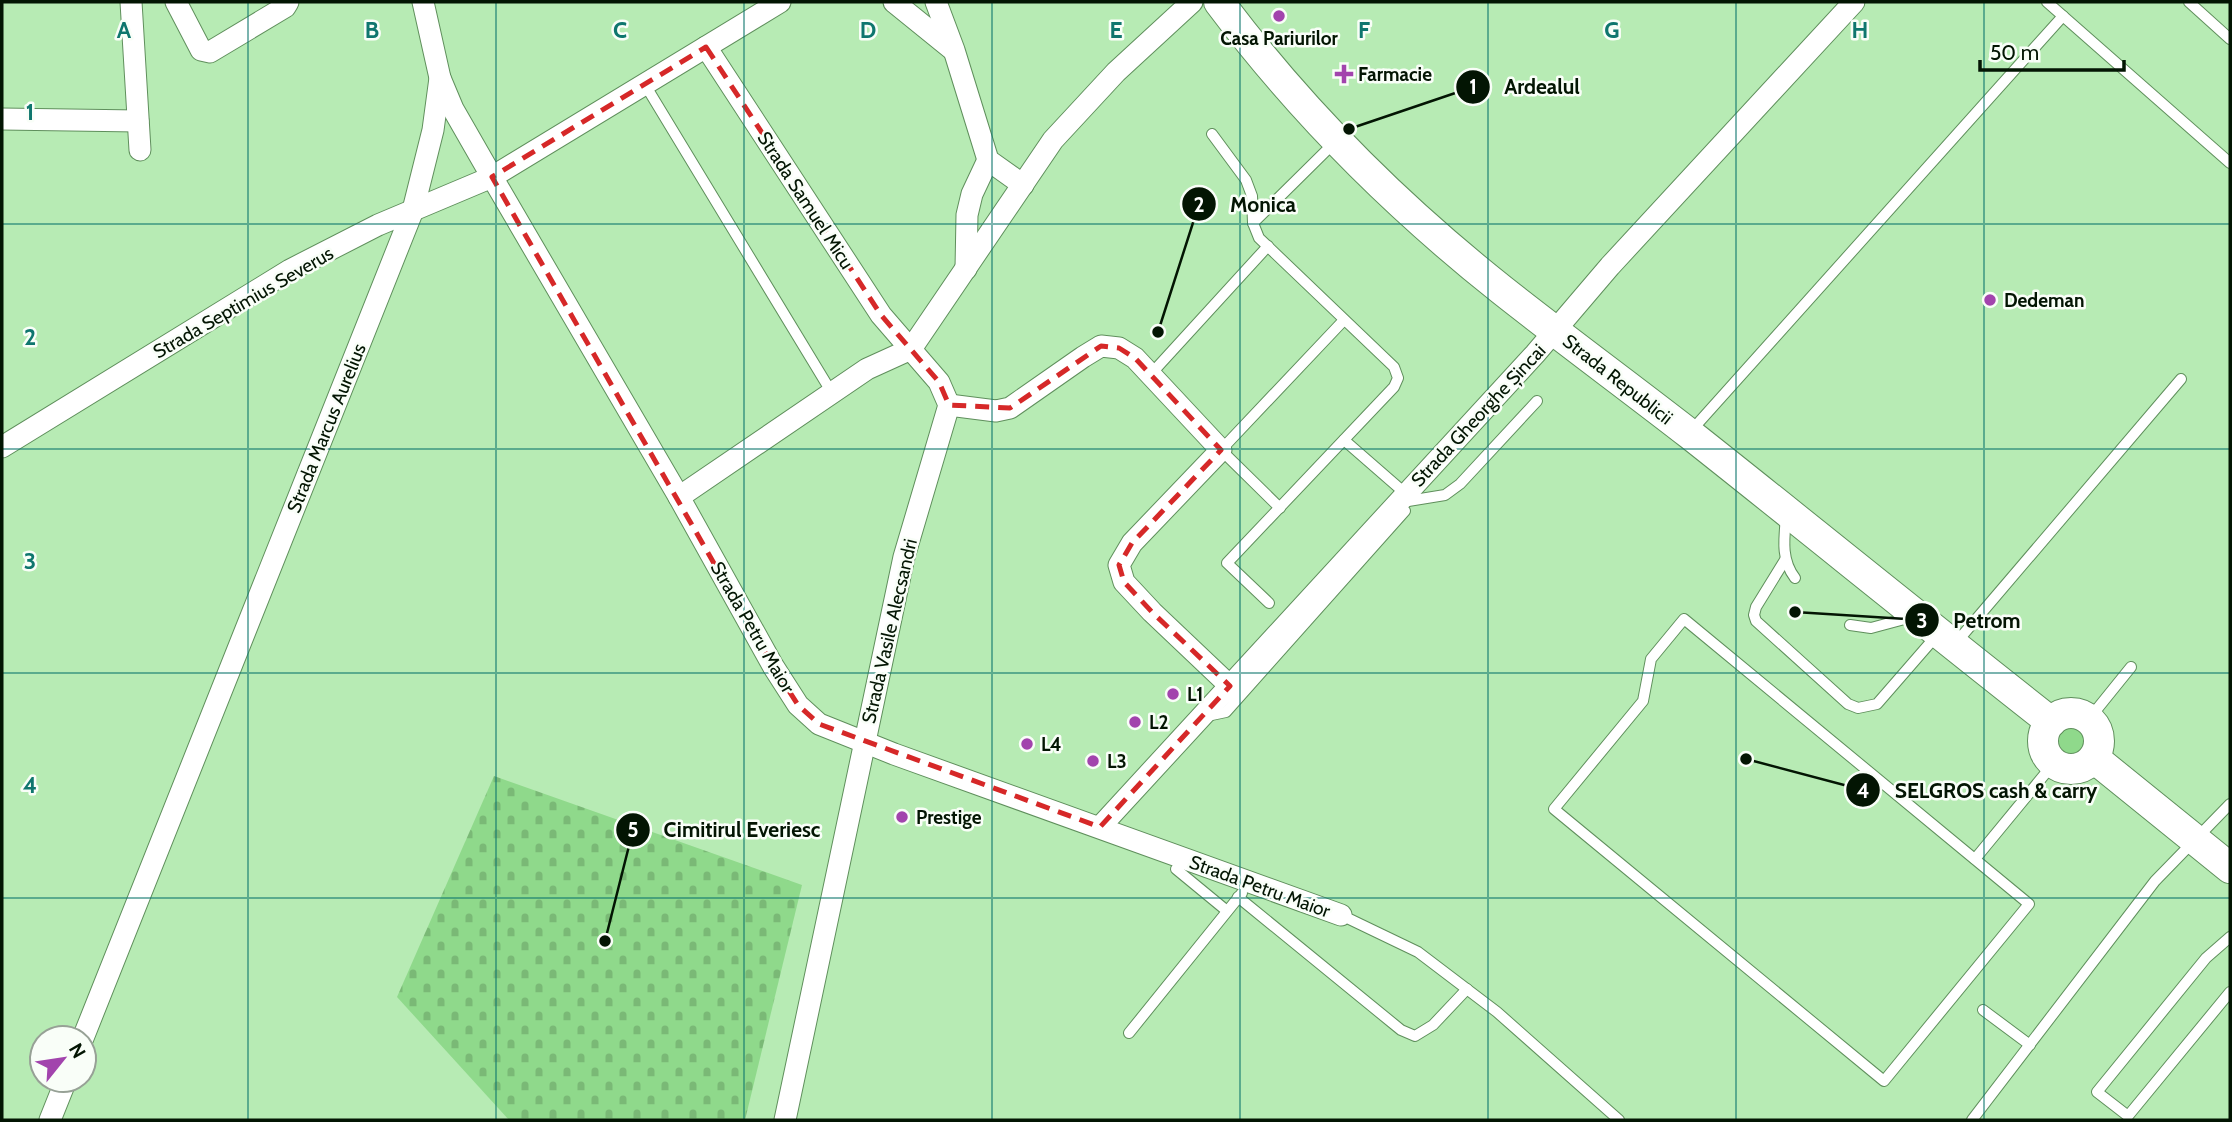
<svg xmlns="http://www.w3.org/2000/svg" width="2232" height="1122" viewBox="0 0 2232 1122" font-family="Cabin,sans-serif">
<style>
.grass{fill:#8fd98b}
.cemetery{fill:url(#cemetery-stones)}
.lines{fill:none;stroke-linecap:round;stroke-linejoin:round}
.service-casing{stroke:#5f8f5c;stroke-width:12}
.minor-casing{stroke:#5f8f5c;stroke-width:23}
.secondary-casing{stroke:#5f8f5c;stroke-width:32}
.service{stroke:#fff;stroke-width:10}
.minor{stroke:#fff;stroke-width:21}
.secondary{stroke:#fff;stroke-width:30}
.marked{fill:none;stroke:#d62828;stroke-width:5;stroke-dasharray:14 9;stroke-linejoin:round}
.grid{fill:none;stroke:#0f766e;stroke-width:2;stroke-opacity:0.55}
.poi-dot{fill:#a244ad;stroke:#f9fef8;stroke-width:2.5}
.labels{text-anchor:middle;stroke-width:5;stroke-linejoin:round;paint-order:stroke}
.poi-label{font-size:19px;font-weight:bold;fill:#031503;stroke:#f9fef8;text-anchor:start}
.street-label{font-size:19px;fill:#031503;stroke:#f9fef8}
.grid-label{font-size:23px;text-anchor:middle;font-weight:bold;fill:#0f766e;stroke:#f9fef8;stroke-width:5;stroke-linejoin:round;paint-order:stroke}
.leader{fill:none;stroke:#031503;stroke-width:2.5}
.callout-dot{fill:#031503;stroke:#f9fef8;stroke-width:2.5}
.mark-label{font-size:21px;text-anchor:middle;font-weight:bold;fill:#fff}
.callout-label{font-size:21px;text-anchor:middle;font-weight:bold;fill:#031503;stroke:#f9fef8;stroke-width:5;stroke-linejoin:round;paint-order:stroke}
</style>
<defs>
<pattern id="cemetery-stones" width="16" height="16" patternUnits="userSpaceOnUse" patternTransform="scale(1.75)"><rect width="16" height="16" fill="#8fd98b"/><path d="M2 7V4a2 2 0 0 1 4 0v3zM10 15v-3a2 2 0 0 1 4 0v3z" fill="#7ab976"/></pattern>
</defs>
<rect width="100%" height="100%" fill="#b7ebb4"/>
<!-- grass -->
<circle class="grass" cx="2072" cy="741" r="13"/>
<!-- cemetery -->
<path class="cemetery" d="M494 776 802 885 745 1120H509L397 997Z"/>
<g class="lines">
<defs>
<g id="service">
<path d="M2047 2 2230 163"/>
<path d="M2189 2 2230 39"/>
<path d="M644 83 832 393"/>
<path d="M1212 134 1246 180 1252 196 1253 223 1259 238 1394 367 1398 378 1394 387 1227 563 1269 603"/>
<path d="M1253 223 1335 142"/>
<path d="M1151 374 1268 246"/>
<path d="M1691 431 2063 16"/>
<path d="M1344 440 1406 494"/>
<path d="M1402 502 1445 495 1460 484 1537 401"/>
<path d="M1280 508 1221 450 1344 320"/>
<path d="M1786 517C1784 539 1781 560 1795 578"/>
<path d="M1785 560 1756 607 1754 615 1756 621 1848 704 1858 708 1877 704 1937 635"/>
<path d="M1684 619 2029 904 1884 1081 1554 809 1643 701 1651 659Z"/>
<path d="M1850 625 1871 628 1912 617"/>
<path d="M1955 644 2181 379"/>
<path d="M1207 716 1226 712 1405 511"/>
<path d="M2089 719 2131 667"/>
<path d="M1975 859 2054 763"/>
<path d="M1176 869 1227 911"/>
<path d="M1238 897 1401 1030 1415 1036 1433 1025 1467 989"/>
<path d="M1341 915 1418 952 1497 1012 1619 1120"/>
<path d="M2230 937 2206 958 2097 1092 2128 1116 2230 992"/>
<path d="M1983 1010 2030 1045"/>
<path d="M1129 1033 1242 893"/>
<path d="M1972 1120 2155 881 2230 804"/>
</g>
<g id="minor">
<path d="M131 2 140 150"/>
<path d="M176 2 201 50 210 52 285 7 288 2"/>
<path d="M894 2 952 49"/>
<path d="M936 2 954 50 988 160 1023 185"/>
<path d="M706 47 881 315 939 382 949 405 904 557 785 1120"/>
<path d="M440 78 453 109 492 177 679 497 773 666 798 705 819 724 894 754 1341 915"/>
<path d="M2 119 138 121"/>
<path d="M966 269 967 215 972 194 988 160"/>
<path d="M911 349 1053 140 1116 72 1192 2"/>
<path d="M949 405 996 411 1010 408 1083 357 1101 346 1119 348 1135 358 1221 450 1132 543 1119 565 1124 582 1152 612 1230 686"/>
<path d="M2 447 290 270 378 225 492 177 780 2"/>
<path d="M679 497 867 369 911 349"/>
<path d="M1100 827 1535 354 1610 266 1854 2"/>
<path d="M83 1038 413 210 433 130 440 78 423 2"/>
<path d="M50 1120 66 1080"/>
</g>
<g id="secondary">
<path d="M1219 2C1300 110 1396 206 1502 290 1564 339 1628 386 1691 435 1811 530 1930 627 2051 722"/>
<circle cx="2071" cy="741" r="28"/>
<path d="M2094 758 2230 868"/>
</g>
</defs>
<!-- service casing -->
<use href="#service" class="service-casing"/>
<!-- minor casing -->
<use href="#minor" class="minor-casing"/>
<!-- secondary casing -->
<use href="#secondary" class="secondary-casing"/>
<!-- service -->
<use href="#service" class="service"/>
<!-- minor -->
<use href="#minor" class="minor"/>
<!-- secondary -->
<use href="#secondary" class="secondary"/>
</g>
<!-- marked area -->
<path class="marked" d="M706 47 881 315 939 382 949 405 1010 408 1101 346 1119 348 1135 358 1221 450 1132 543 1119 565 1124 582 1152 612 1230 686 1100 827 819 724 798 705 773 666 492 177Z"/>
<!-- grid -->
<path class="grid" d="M248 2V1120M496 2V1120M744 2V1120M992 2V1120M1240 2V1120M1488 2V1120M1736 2V1120M1984 2V1120M2 224H2230M2 449H2230M2 673H2230M2 898H2230"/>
<!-- markers -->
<g class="poi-dot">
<circle cx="1279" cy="16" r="7"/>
<path d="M1340.5 63.5h7v7h7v7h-7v7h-7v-7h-7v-7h7z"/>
<circle cx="1990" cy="300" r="7"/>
<circle cx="1173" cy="694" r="7"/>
<circle cx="1135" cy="722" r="7"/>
<circle cx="1027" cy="744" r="7"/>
<circle cx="1093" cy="761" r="7"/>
<circle cx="902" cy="817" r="7"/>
</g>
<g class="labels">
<!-- poi labels -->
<g class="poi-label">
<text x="1279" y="45" text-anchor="middle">Casa Pariurilor</text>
<text x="1358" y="81">Farmacie</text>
<text x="2004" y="307">Dedeman</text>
<text x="1187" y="701">L1</text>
<text x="1149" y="729">L2</text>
<text x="1041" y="751">L4</text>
<text x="1107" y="768">L3</text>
<text x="916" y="824">Prestige</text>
</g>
<!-- street labels -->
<g class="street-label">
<text transform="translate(806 200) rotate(57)" y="7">Strada Samuel Micu</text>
<text transform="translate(243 302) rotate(-30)" y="7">Strada Septimius Severus</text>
<text transform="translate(1618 379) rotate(38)" y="7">Strada Republicii</text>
<text transform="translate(1478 415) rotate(-47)" y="7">Strada Gheorghe Șincai</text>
<text transform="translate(326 428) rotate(-68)" y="7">Strada Marcus Aurelius</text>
<text transform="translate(753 627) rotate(60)" y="7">Strada Petru Maior</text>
<text transform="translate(889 631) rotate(-77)" y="7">Strada Vasile Alecsandri</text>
<text transform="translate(1260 886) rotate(20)" y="7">Strada Petru Maior</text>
</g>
</g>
<g class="grid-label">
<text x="124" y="38">A</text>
<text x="372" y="38">B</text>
<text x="620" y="38">C</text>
<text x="868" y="38">D</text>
<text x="1116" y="38">E</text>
<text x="1364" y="38">F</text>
<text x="1612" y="38">G</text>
<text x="1860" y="38">H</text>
<text x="30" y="120">1</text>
<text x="30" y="345">2</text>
<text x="30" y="569">3</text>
<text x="30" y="793">4</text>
</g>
<!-- callouts -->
<path class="leader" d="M1349 129L1473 87M1158 332L1199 204M1795 612L1922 620M1746 759L1863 790M605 941L633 830"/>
<g class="callout-dot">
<circle cx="1349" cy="129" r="7"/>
<circle cx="1158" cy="332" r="7"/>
<circle cx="1795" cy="612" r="7"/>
<circle cx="1746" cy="759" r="7"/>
<circle cx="605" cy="941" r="7"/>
<circle cx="1473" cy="87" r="18"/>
<circle cx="1199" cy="204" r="18"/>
<circle cx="1922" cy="620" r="18"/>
<circle cx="1863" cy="790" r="18"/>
<circle cx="633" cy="830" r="18"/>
</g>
<g class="mark-label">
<text x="1473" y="94">1</text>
<text x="1199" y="212">2</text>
<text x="1922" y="628">3</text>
<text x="1863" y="798">4</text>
<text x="633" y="837">5</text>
</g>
<g class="callout-label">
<text x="1542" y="94">Ardealul</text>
<text x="1263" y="212">Monica</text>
<text x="1987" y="628">Petrom</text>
<text x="1996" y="798">SELGROS cash &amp; carry</text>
<text x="742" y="837">Cimitirul Everiesc</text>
</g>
<!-- border -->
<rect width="2232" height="1122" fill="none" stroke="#031503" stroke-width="7"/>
<!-- north arrow -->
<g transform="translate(63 1059) rotate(60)"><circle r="33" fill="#f9fef8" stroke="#97a196" stroke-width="2"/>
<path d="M0-5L12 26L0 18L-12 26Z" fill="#a244ad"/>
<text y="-10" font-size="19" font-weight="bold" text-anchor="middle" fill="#031503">N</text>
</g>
<!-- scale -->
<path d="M1980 60v10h144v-10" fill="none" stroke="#031503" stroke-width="3.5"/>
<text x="1990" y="60" font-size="21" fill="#031503" stroke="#f9fef8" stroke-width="5" paint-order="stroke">50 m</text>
</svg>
